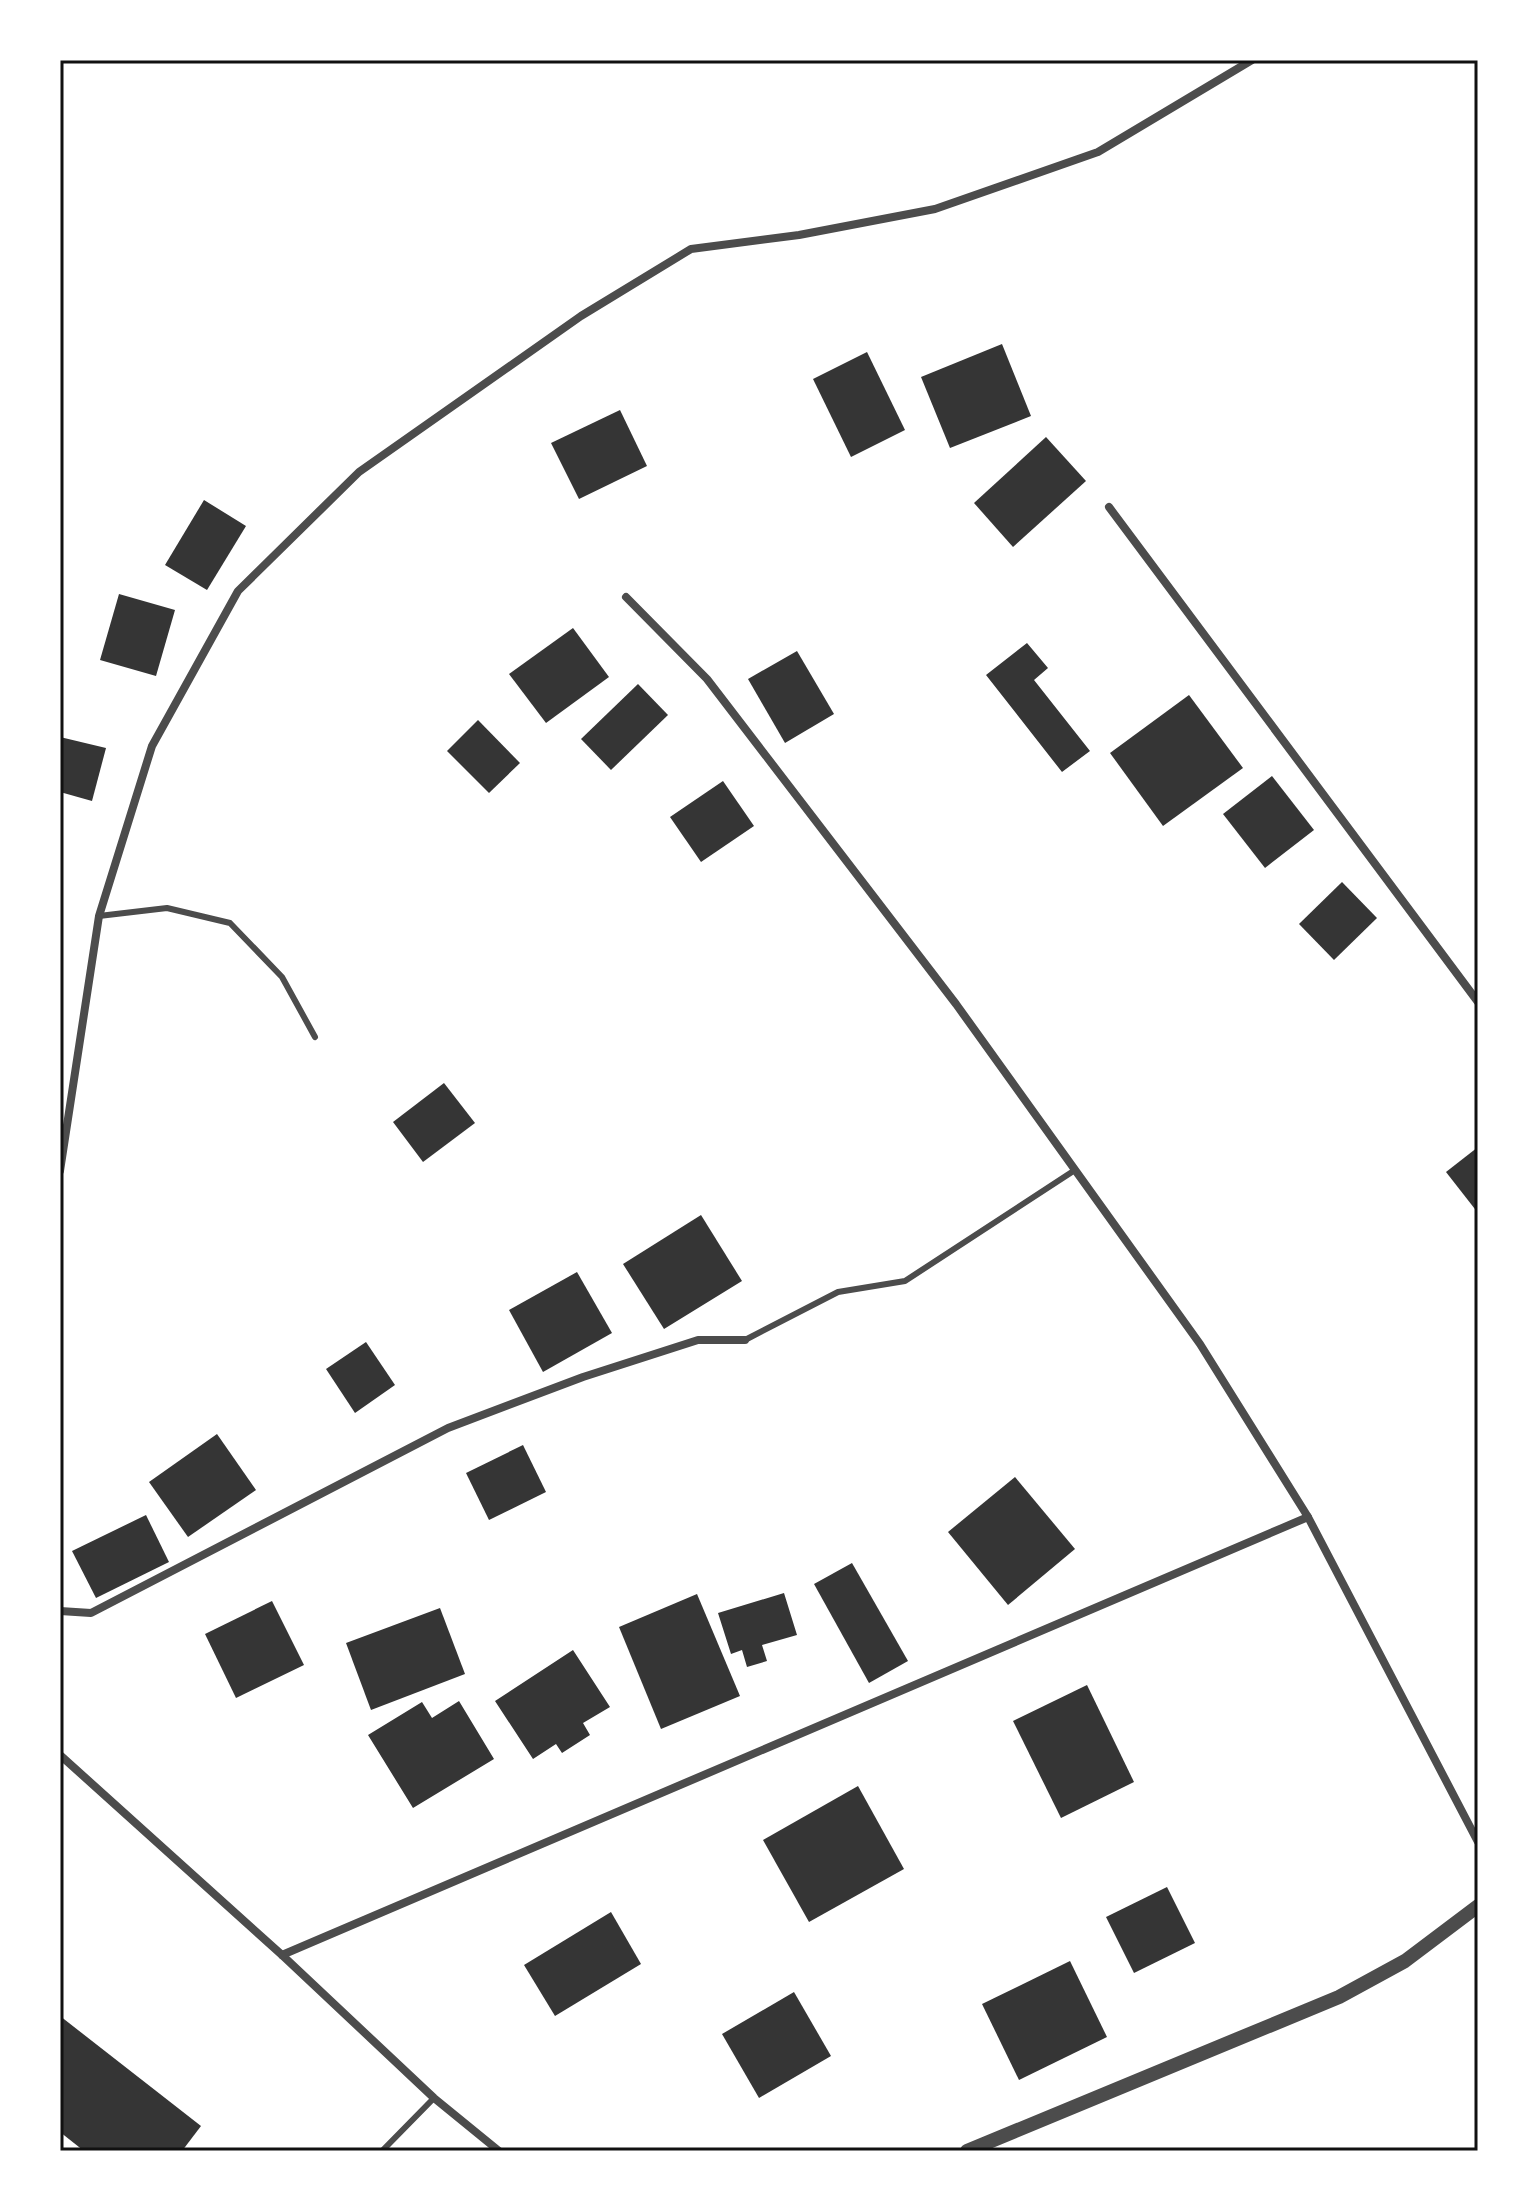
<svg xmlns="http://www.w3.org/2000/svg" width="1538" height="2211" viewBox="0 0 1538 2211" font-family="Raleway,sans-serif">
<style>
.building{fill:#353535}
.lines{fill:none;stroke-linecap:round;stroke-linejoin:round}
.service{stroke:#4c4c4c;stroke-width:6}
.minor{stroke:#4c4c4c;stroke-width:8}
.tertiary{stroke:#4c4c4c;stroke-width:14}
.neatline{fill:none;stroke:#111;stroke-width:3}
</style>
<rect width="100%" height="100%" fill="#fff"/>
<!-- building -->
<g class="building">
<path d="M1002 344 1031 416 950 448 921 377Z"/>
<path d="M867 352 905 430 851 457 813 379Z"/>
<path d="M620 410 647 466 579 499 551 443Z"/>
<path d="M1046 437 1086 481 1013 547 974 503Z"/>
<path d="M204 500 246 526 207 590 165 565Z"/>
<path d="M119 594 175 610 156 676 100 660Z"/>
<path d="M573 628 609 677 546 723 509 674Z"/>
<path d="M1027 643 1048 668 1034 680 1090 751 1062 772 986 675Z"/>
<path d="M797 651 834 714 785 743 748 679Z"/>
<path d="M638 684 668 715 611 770 581 739Z"/>
<path d="M1189 695 1243 768 1163 826 1110 753Z"/>
<path d="M478 720 520 763 489 793 447 751Z"/>
<path d="M60 737 106 748 92 801 60 792Z"/>
<path d="M1272 776 1314 830 1265 868 1223 814Z"/>
<path d="M723 781 754 826 701 862 670 817Z"/>
<path d="M1342 882 1377 918 1334 960 1299 924Z"/>
<path d="M444 1083 475 1123 423 1162 393 1122Z"/>
<path d="M1478 1147V1213L1446 1172Z"/>
<path d="M701 1215 742 1281 664 1329 623 1264Z"/>
<path d="M577 1272 612 1333 543 1372 509 1310Z"/>
<path d="M366 1342 395 1385 355 1413 326 1369Z"/>
<path d="M217 1434 256 1490 188 1537 149 1482Z"/>
<path d="M523 1445 546 1492 489 1520 466 1473Z"/>
<path d="M1015 1477 1075 1549 1008 1605 948 1532Z"/>
<path d="M146 1515 169 1562 96 1598 72 1551Z"/>
<path d="M852 1563 908 1661 869 1683 814 1584Z"/>
<path d="M784 1593 797 1635 762 1645 767 1661 747 1667 742 1650 731 1654 718 1613Z"/>
<path d="M697 1594 740 1696 661 1729 619 1627Z"/>
<path d="M272 1601 304 1665 236 1698 205 1634Z"/>
<path d="M440 1608 465 1674 371 1710 346 1643Z"/>
<path d="M573 1650 610 1707 583 1723 590 1735 562 1753 556 1744 533 1759 495 1701Z"/>
<path d="M1087 1685 1134 1782 1061 1818 1013 1721Z"/>
<path d="M459 1701 494 1759 413 1808 368 1735 422 1702 432 1718Z"/>
<path d="M858 1786 904 1869 809 1922 763 1840Z"/>
<path d="M1167 1887 1195 1943 1134 1973 1106 1917Z"/>
<path d="M611 1912 641 1964 555 2016 524 1965Z"/>
<path d="M1070 1961 1107 2037 1019 2080 982 2004Z"/>
<path d="M794 1992 831 2056 759 2098 722 2034Z"/>
<path d="M60 2016 201 2126 182 2151H84L60 2132Z"/>
</g>
<g class="lines">
<!-- service -->
<g class="service">
<path d="M99 916 167 908 230 923 282 977 315 1037"/>
<path d="M745 1340 838 1292 905 1281 1075 1170"/>
<path d="M382 2151 434 2098"/>
</g>
<!-- minor -->
<g class="minor">
<path d="M1109 507 1478 1002"/>
<path d="M626 597 707 679 956 1004 1200 1344 1308 1517 1478 1842"/>
<path d="M60 1171 99 916 152 746 238 591 359 472 581 316 691 249 799 235 935 209 1098 152 1252 60"/>
<path d="M60 1611 91 1613 448 1428 583 1377 698 1340H745"/>
<path d="M60 1755 282 1955 434 2098 499 2151"/>
<path d="M282 1955 1308 1517"/>
</g>
<!-- tertiary -->
<path class="tertiary" d="M967 2151 1339 1997 1405 1961 1478 1906"/>
</g>
<!-- border -->
<rect width="1538" height="2211" fill="none" stroke="#ffffff" stroke-width="124"/>
<rect x="62" y="62" width="1414" height="2087" class="neatline"/>
</svg>
